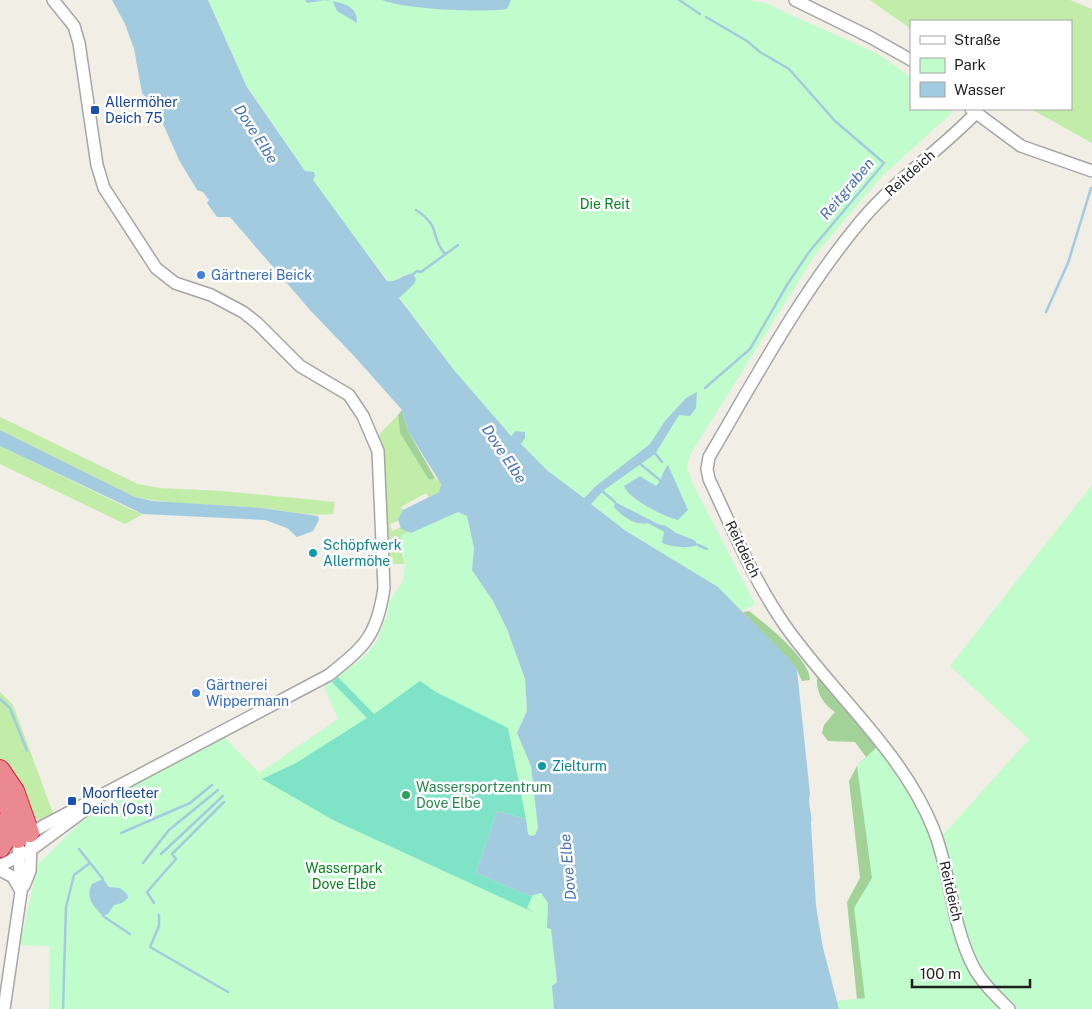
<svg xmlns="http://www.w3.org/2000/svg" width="1092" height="1009" viewBox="0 0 1092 1009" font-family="'Public Sans',sans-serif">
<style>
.grass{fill:#c2eda8}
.forest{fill:#a2d298}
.park{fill:#c0fccc}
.pitch{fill:#7fe3c8}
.water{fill:#a3cbe0}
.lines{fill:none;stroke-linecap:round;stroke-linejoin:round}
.stream{stroke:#a3cbe0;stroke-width:2.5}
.minor-casing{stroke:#a6a6a6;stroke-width:14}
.highway-casing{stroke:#e41c4a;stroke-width:20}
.minor{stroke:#fff;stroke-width:11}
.highway{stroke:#eb8990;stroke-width:18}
.transit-dot{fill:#1a4fb4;stroke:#fff;stroke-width:2}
.shop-dot{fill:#3f7fe0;stroke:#fff;stroke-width:2}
.culture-dot{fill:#0f9aa8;stroke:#fff;stroke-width:2}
.leisure-dot{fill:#2e9e5b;stroke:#fff;stroke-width:2}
.labels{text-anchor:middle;stroke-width:5;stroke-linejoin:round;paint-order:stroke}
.transit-label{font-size:14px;fill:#164399;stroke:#fff;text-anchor:start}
.street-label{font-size:14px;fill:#1f1f1f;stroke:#fff}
.park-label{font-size:14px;fill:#06841f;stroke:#fff}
.shop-label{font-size:14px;fill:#366cbe;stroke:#fff;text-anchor:start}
.culture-label{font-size:14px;fill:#0d838f;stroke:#fff;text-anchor:start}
.leisure-label{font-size:14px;fill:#27864d;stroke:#fff;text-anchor:start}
.water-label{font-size:15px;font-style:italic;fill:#4671b4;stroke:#fff}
</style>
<rect width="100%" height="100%" fill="#f0eee5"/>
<!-- grass -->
<g class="grass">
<path d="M870 0H1070L1092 9V143L1031 109H1071V21H911V29Z"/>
<path d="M398 415 400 433 429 480 435 478 441 483 439 492 429 497 426 493 401 507 403 510 398 521 390 524 392 531 401 527 411 533 402 554 405 564H393V557L388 558 382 450 379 435Z"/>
<path d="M0 417 138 484 160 488 222 491 335 502 333 514C309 517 285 510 261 508 219 504 176 506 135 497L0 430Z"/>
<path d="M0 446 132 510 143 514 125 524 0 464Z"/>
<path d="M0 692 13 705 53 813 39 820 30 816 0 762Z"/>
</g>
<!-- forest -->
<g class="forest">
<path d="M402 410 408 431 435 478 429 480 400 433 398 415Z"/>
<path d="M749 611C766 624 810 659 810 680L802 681 797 670 743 612Z"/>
<path d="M822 677 877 748 883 996 858 1009 847 902 860 878 849 781 857 766 866 757 855 742 828 741 822 733 824 725 835 712C824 705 816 693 817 679Z"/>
</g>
<!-- park -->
<g class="park">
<path d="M208 0H747L765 3 878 54 911 77V109H952V113L882 176 815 255 690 455 687 467 693 484 755 604 741 611 718 587 626 531 548 471 520 444 516 431 512 437 454 370 399 297 408 273 392 282 388 281 312 180 315 176 305 171 247 86Z"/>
<path d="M1092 485V1009H837V1001L865 998 854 908 872 878 857 766 884 740 927 800 943 835 1029 739 950 666Z"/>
<path d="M458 512 467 516 474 548 472 570 493 601 507 629 525 679 527 711 517 733 531 766 538 828 535 835 531 836 497 811 533 894 541 893 548 903 547 928 551 929 557 982 554 1009H49L50 946 20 945 38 864 80 823 140 780 224 737 259 773 338 719 324 687 364 657 377 641 388 612 389 602 403 581 405 564 401 535Z"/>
</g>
<!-- pitch -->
<path class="pitch" d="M338 677 374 714 420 681 436 692 508 728 526 819 497 811 476 873 530 896 533 894 527 908 535 913 333 820 262 779 296 763 367 718 332 682Z"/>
<!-- water -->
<g class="water">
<path d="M112 0H208L247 87 305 171 314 172 315 176 313 180 387 281C397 283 403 273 413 274L416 279 414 284 399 298 454 370 511 436 516 431 525 432V438L521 444 548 471 584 498 596 486 650 444 665 421 686 398 697 392 696 408 690 416 679 415 655 454 604 490 591 504 626 531 718 587 789 659 797 670 810 794C807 805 813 814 811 823L816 906 823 948 839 1009H554L552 986 557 982 551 929 547 928 548 903 541 893 530 896 476 873 497 811 526 819 528 834 531 836 535 835 538 828 531 766 517 733 527 711 525 679 507 629 493 601 472 570 474 548 467 516 458 512 411 533 401 529 398 519 403 510 439 492 441 484 408 431 402 410 355 357 310 310 230 217H217L207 203 209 200 203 192 197 190 179 160 159 115 142 93 134 49 125 24Z"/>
<path d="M305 0C328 0 359 0 357 23L337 11 333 2 328 0 307 3Z"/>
<path d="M382 0H511L507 9C481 13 404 9 382 0Z"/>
<path d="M0 430 135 497 153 501 262 508 318 516 319 520 313 531 297 537 287 528 265 520 143 514 0 446Z"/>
<path d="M668 465 688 510 678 520C665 517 628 499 624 486L640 476 656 486C663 480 662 471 668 465Z"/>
<path d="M615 502 658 524 666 526 676 533 694 540 698 545C687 549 672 547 662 543L664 532 648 523C635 526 622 516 614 507Z"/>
<path d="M103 879 109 887 120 888 127 894 128 898 122 903 114 905 108 914 103 916C93 906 85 897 92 884Z"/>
</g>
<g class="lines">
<!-- stream -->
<g class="stream">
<path d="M679 0 700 14"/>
<path d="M416 210C443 228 429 236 445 254"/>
<path d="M413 274 417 271 421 272 458 245"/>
<path d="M1046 312 1068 263 1091 188"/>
<path d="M705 388 750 349 787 285 809 252 884 163 835 121 789 69 760 52 747 41 706 17"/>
<path d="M654 452 662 462"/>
<path d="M639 463 661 481"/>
<path d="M601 490 615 502"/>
<path d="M698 545 707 549"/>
<path d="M0 699 10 708 27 751"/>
<path d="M121 833 190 803 212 785"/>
<path d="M79 849 103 879"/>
<path d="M161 854 223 796"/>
<path d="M143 863 169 830 218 790"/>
<path d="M154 903 147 892 176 859 172 854 224 802"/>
<path d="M159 915V926L150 947 228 992"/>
<path d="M103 916 130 934"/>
<path d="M63 1009 66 907 74 875 90 863"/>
</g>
<defs>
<g id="minor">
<path d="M795 0 870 37 911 60"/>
<path d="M971 109 1021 146 1092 171"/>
<path d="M976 113C939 151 894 181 860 222 801 293 756 377 709 457L707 469 709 479C732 528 753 579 784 624 831 692 901 749 933 828 951 872 951 923 973 966 982 983 996 996 1009 1009"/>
<path d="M26 835 329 675C365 646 377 636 384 588L378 451 363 416 349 395 300 366 257 323 243 312 211 295 175 283 156 268 104 188 97 165 79 43 74 26 53 0"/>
<path d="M0 866 32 849 85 810"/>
<path d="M0 870 13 877 21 891"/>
<path d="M24 886 30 871 31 843"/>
<path d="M4 1009 21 892 18 839"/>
</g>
<g id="highway">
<path d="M0 769 15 791 30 833"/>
<path d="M0 790 9 810 18 839"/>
<path d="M1 848 6 839 9 816"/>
</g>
</defs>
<!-- minor casing -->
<use href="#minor" class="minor-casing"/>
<!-- highway casing -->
<use href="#highway" class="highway-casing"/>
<!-- minor -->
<use href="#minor" class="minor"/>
<!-- highway -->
<use href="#highway" class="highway"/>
</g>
<!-- markers -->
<g class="transit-dot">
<rect x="90" y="105" width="10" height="10" rx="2.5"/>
<rect x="67" y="796" width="10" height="10" rx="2.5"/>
</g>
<g class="shop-dot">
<circle cx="201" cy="275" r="5"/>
<circle cx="196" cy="693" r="5"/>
</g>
<g class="culture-dot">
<circle cx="313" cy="553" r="5"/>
<circle cx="542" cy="766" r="5"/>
</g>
<circle class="leisure-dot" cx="406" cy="795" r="5"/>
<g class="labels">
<!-- transit labels -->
<g class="transit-label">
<text x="105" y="107">Allermöher<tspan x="105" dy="16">Deich 75</tspan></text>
<text x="82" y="798">Moorfleeter<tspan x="82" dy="16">Deich (Ost)</tspan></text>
</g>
<!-- street labels -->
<g class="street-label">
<text transform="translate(910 173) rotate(-42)" y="5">Reitdeich</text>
<text transform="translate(743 549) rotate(64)" y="5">Reitdeich</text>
<text transform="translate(951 891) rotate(77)" y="5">Reitdeich</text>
</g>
<!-- park labels -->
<g class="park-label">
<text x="605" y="209">Die Reit</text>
<text x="344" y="873">Wasserpark<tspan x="344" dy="16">Dove Elbe</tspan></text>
</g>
<!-- shop labels -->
<g class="shop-label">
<text x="211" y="280">Gärtnerei Beick</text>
<text x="206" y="690">Gärtnerei<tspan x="206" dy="16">Wippermann</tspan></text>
</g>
<!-- culture labels -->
<g class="culture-label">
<text x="323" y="550">Schöpfwerk<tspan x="323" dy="16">Allermöhe</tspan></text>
<text x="552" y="771">Zielturm</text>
</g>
<!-- leisure labels -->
<g class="leisure-label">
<text x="416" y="792">Wassersportzentrum<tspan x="416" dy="16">Dove Elbe</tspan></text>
</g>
<!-- water labels -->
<g class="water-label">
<text transform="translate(256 134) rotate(57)" y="5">Dove Elbe</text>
<text transform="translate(847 189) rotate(-50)" y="5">Reitgraben</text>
<text transform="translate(504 454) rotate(56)" y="5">Dove Elbe</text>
<text transform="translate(568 867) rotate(-95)" y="5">Dove Elbe</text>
</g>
</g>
<!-- legend -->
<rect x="910" y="20" width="162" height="90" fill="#ffffff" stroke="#a5a5a5"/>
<rect x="920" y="36" width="25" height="8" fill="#ffffff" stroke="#a5a5a5"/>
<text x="954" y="45" font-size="15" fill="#1f1f1f">Straße</text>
<rect x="920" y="58" width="25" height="15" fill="#c0fccc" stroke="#a5a5a5"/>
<text x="954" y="70" font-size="15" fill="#1f1f1f">Park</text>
<rect x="920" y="82" width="25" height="15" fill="#a3cbe0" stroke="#a5a5a5"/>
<text x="954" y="95" font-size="15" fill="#1f1f1f">Wasser</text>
<!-- scale -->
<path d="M912 979v8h118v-8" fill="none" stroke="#1f1f1f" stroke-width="2.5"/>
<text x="920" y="979" font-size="15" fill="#1f1f1f" stroke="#ffffff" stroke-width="4" paint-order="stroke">100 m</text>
</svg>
